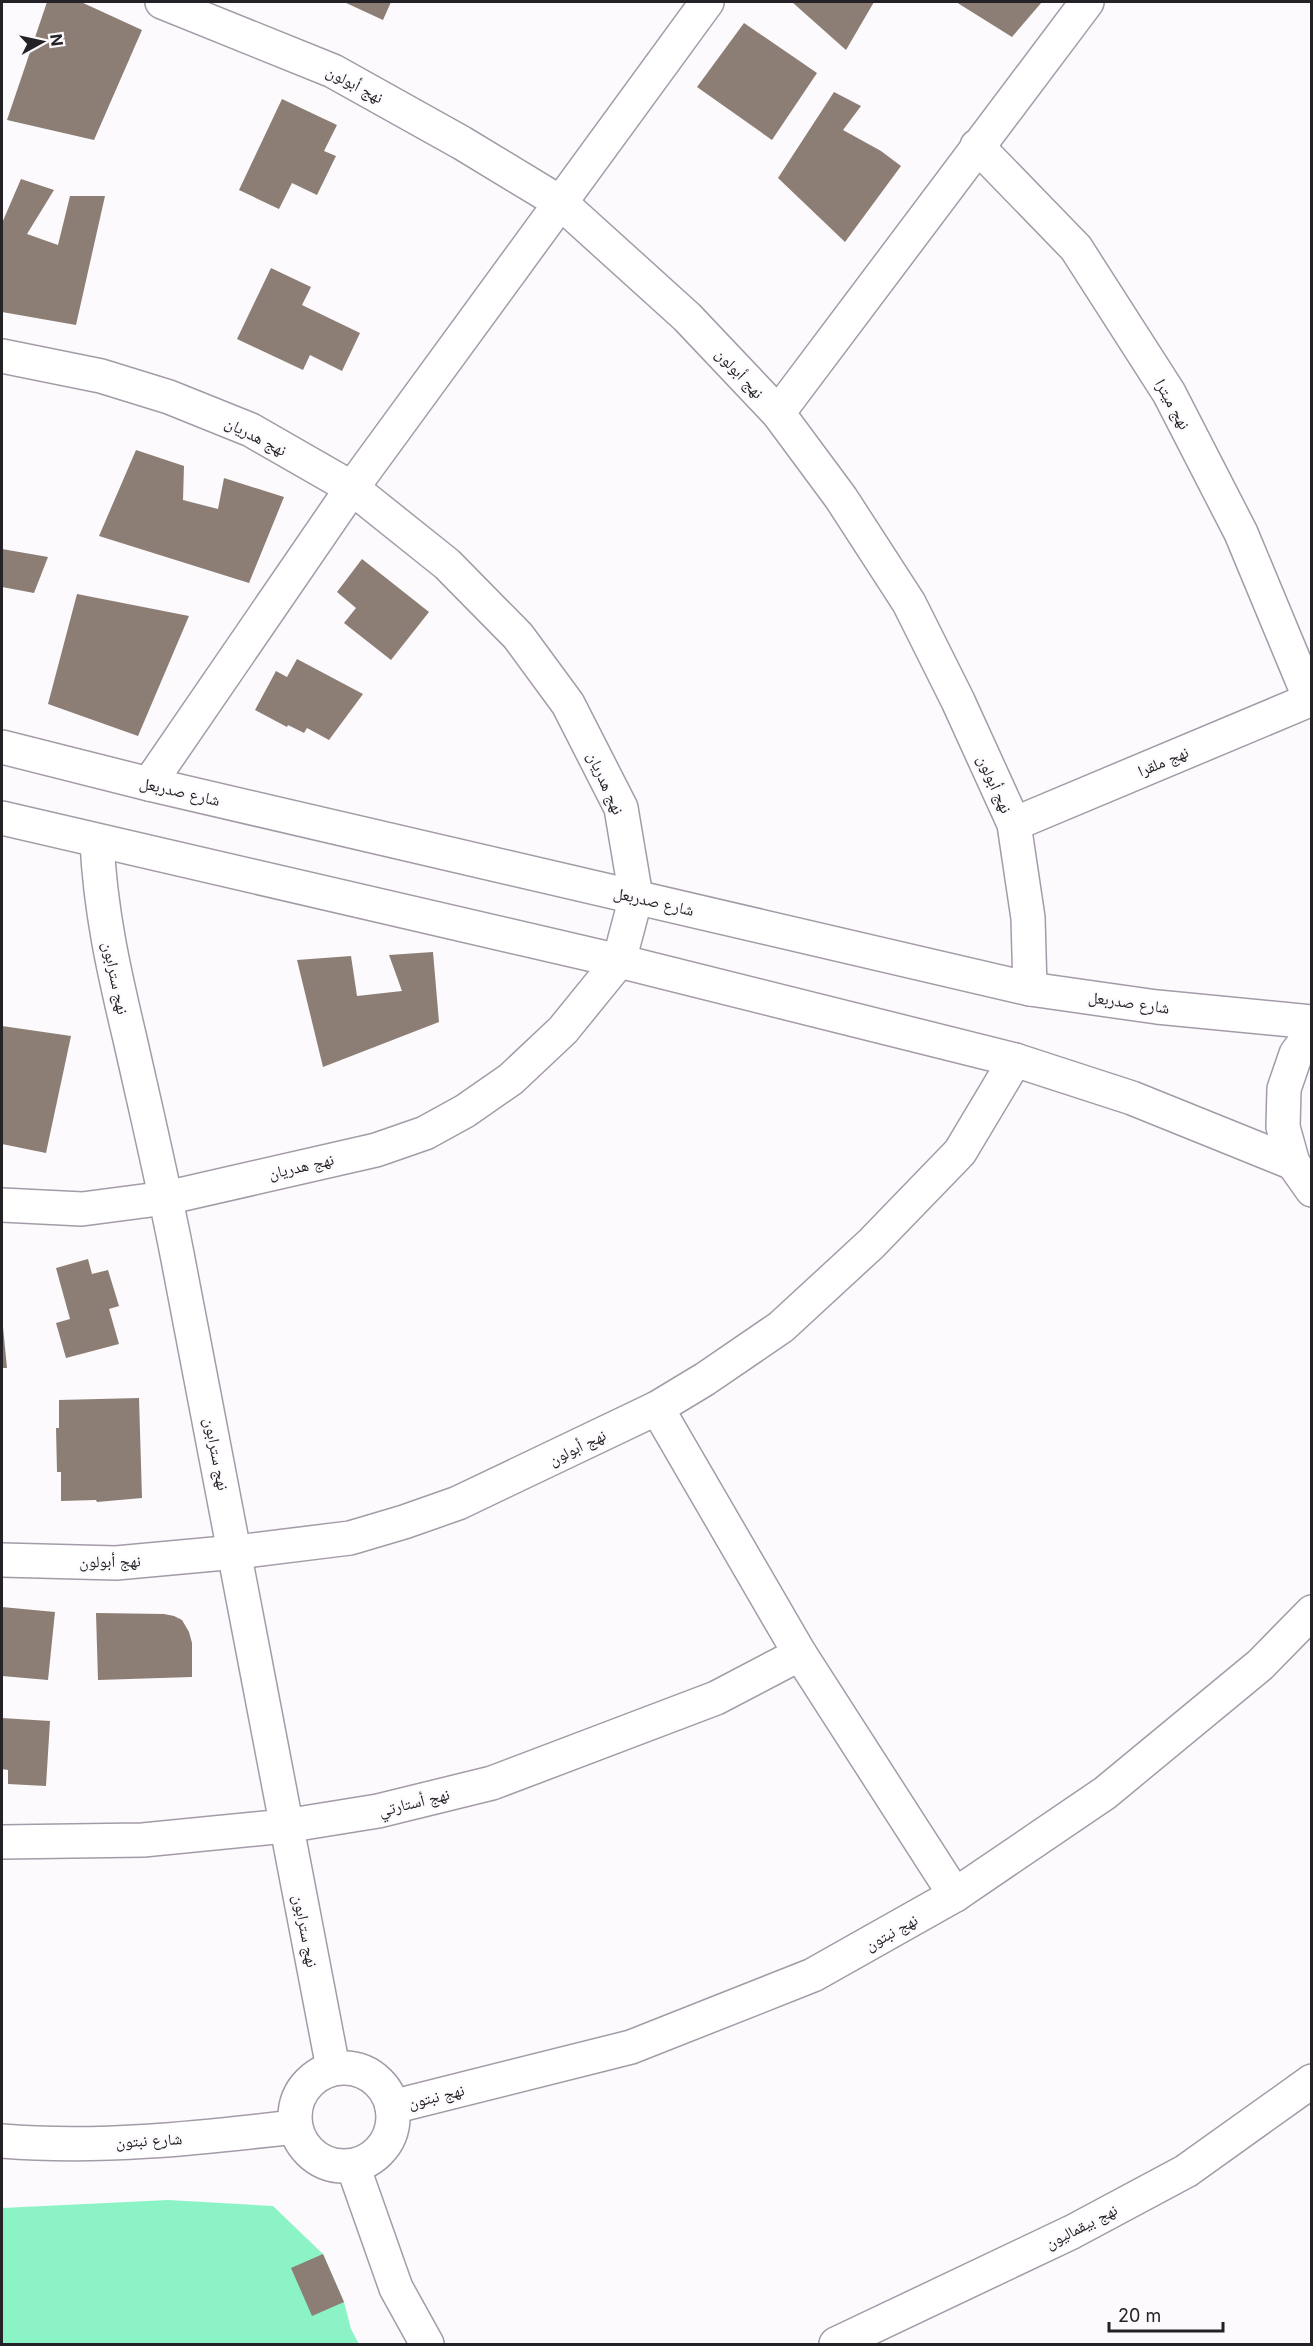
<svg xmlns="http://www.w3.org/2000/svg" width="1313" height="2346" viewBox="0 0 1313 2346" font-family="Inter,'Noto Naskh Arabic',sans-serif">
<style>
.green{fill:#8cf3c6}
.building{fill:#8c7e74}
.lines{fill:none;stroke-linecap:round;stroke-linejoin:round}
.street-casing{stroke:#a49ba8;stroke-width:36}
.secondary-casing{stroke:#a49ba8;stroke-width:36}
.street{stroke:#fff;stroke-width:33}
.secondary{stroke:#fff;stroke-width:33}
.labels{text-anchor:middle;stroke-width:4.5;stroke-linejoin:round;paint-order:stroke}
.street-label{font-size:16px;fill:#252227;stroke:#fcfafd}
</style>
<rect width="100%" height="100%" fill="#fcfafd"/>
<!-- green -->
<path class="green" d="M168 2200 273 2206 323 2254 344 2302 351 2329 359 2344H2V2208Z"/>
<!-- building -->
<g class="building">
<path d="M47 2H81L142 30 94 140 7 120Z"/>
<path d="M344 2H391L383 20Z"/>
<path d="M792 2H874L846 50Z"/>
<path d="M956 2H1042L1012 37Z"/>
<path d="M744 23 817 73 772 140 697 87Z"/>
<path d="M834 92 861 106 843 130 881 151 901 166 845 242 778 178Z"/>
<path d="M282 99 337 125 324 151 336 156 317 195 292 183 279 209 239 190Z"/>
<path d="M21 179 54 190 27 234 58 245 70 196H105L76 325 2 312V223Z"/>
<path d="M271 268 311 287 302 305 360 333 342 371 310 355 303 370 237 339Z"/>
<path d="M136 450 184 466 183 500 218 509 224 478 284 497 249 583 99 536Z"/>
<path d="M2 549 48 557 34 593 2 587Z"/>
<path d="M362 559 429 612 391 660 344 623 356 608 337 592Z"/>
<path d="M77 594 189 616 138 736 48 704Z"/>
<path d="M297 659 363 694 329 740 307 728 304 733 288 725 287 727 255 710 276 671 287 677Z"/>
<path d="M433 952 439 1022 323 1067 297 960 351 956 357 996 402 991 389 955Z"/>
<path d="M2 1026 71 1036 46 1153 2 1144Z"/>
<path d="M88 1259 92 1274 108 1270 119 1306 109 1309 119 1344 66 1358 56 1323 70 1319 56 1268Z"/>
<path d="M2 1327H3L7 1368H2Z"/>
<path d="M139 1398 142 1498 97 1502 96 1500 61 1501V1472H57L56 1428H59V1400Z"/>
<path d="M2 1607 55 1612 48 1680 2 1676Z"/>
<path d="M96 1613 164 1614 174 1616 182 1620 189 1632 192 1643V1677L98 1680Z"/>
<path d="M2 1718 50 1721 46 1786 8 1784V1770L2 1769Z"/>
<path d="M323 2254 344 2302 312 2316 291 2268Z"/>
</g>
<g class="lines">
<defs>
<g id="street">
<path d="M162 2 333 71 462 143 561 203 687 317 778 413 841 498 909 603 958 701 1014 824 1028 918 1030 989"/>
<path d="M977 146 1076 248 1169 393 1241 533 1310 699"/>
<path d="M2 356 101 376 169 397 251 430 352 488 447 564 518 636 568 704 621 808 636 897 619 961 563 1030 511 1079 465 1111 425 1133 376 1150 166 1198 82 1209 2 1205"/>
<path d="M778 413 1087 2"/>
<path d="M149 784 352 488 707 2"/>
<path d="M1014 824 1312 699"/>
<path d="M97 841C100 910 114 972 130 1039 146 1110 163 1182 177 1254 231 1525 279 1797 333 2068"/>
<path d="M657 1408 800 1654 955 1895"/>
<path d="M2 1560 116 1563 236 1552 350 1538 404 1522 458 1503 657 1408 705 1379 781 1327 871 1244 960 1152 1015 1060"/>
<path d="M2 1842 143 1840 285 1826 378 1811 492 1783 716 1698 800 1654"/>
<circle cx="344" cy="2117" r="49"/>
<path d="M392 2107 631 2047 813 1975 955 1895 1105 1793 1260 1665 1312 1612"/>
<path d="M2 2141C100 2149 198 2138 295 2127"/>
<path d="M353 2166 396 2288 427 2344"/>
<path d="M836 2344 1072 2232 1186 2171 1312 2081"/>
</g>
<g id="secondary">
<path d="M2 747 149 784 1030 989 1157 1007 1312 1022"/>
<path d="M2 818 619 961 1015 1060 1132 1098 1293 1163"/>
<path d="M1312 1032 1296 1054 1284 1089 1283 1127 1293 1163 1312 1190"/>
</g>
</defs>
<!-- street casing -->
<use href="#street" class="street-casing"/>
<!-- secondary casing -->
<use href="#secondary" class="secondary-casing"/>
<!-- street -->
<use href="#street" class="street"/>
<!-- secondary -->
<use href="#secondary" class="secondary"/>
</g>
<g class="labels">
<!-- street labels -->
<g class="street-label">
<text transform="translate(355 84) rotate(28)" y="6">نهج أبولون</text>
<text transform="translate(740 373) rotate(47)" y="6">نهج أبولون</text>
<text transform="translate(1173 404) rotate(61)" y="6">نهج ميترا</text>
<text transform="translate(256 436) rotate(27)" y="6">نهج هدريان</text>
<text transform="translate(1163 761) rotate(-23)" y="6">نهج ملقرا</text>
<text transform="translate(606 783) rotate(66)" y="6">نهج هدريان</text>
<text transform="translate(995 784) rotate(66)" y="6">نهج أبولون</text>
<text transform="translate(180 791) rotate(13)" y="6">شارع صدربعل</text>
<text transform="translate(654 901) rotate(13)" y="6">شارع صدربعل</text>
<text transform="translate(116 978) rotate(78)" y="6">نهج سترابون</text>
<text transform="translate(1129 1002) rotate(8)" y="6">شارع صدربعل</text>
<text transform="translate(301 1166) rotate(-13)" y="6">نهج هدريان</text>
<text transform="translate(577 1447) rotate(-26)" y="6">نهج أبولون</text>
<text transform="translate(217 1454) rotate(79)" y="6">نهج سترابون</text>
<text transform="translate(110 1561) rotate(-1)" y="6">نهج أبولون</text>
<text transform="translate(414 1802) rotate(-14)" y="6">نهج أستارتي</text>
<text transform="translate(306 1931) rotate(79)" y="6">نهج سترابون</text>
<text transform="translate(891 1932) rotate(-29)" y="6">نهج نبتون</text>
<text transform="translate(436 2096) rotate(-14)" y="6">نهج نبتون</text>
<text transform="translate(149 2140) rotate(-3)" y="6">شارع نبتون</text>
<text transform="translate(1081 2226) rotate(-27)" y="6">نهج بيقماليون</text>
</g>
</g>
<!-- border -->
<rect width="1313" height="2346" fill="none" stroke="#252227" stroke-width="6"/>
<!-- north arrow -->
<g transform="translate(42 42) rotate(82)" stroke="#fcfafd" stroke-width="4.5" paint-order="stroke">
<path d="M0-4.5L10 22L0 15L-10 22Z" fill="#252227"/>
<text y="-9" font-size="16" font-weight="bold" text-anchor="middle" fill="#252227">N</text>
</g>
<!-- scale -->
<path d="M1109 2322v9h114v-9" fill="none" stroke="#252227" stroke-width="3"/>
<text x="1118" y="2322" font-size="18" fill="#252227" stroke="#fcfafd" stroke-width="4.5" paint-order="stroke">20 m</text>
</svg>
